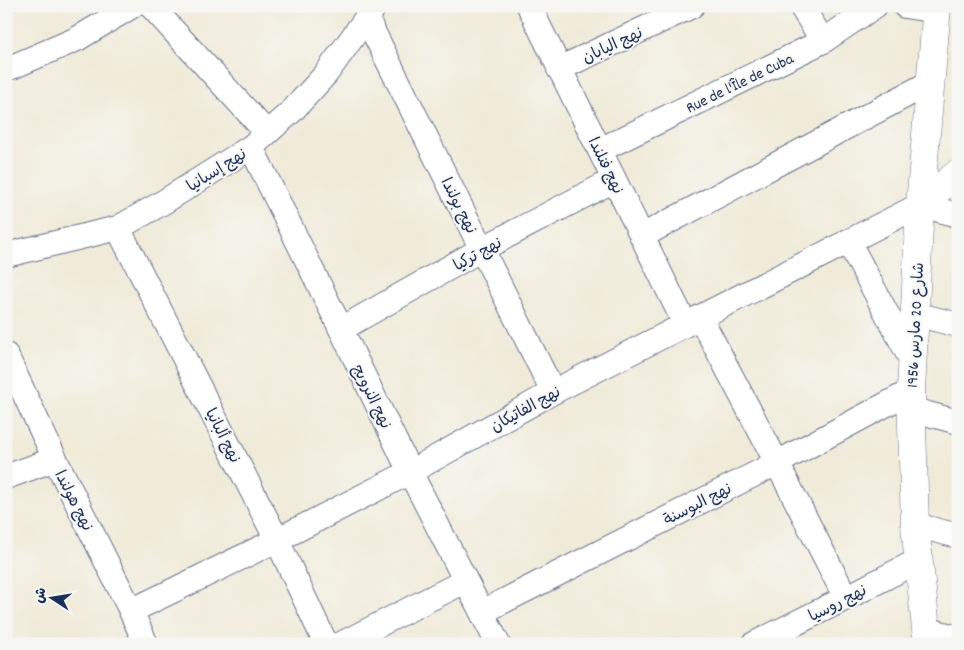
<svg xmlns="http://www.w3.org/2000/svg" width="964" height="650" viewBox="0 0 964 650" font-family="Dekko,'Playpen Sans Arabic',sans-serif">
<style>
.lines{fill:none;stroke-linecap:round;stroke-linejoin:round}
.minor-casing{stroke:#667189;stroke-width:26}
.tertiary-casing{stroke:#667189;stroke-width:29}
.minor{stroke:#fff;stroke-width:24}
.tertiary{stroke:#fff;stroke-width:28}
.labels{text-anchor:middle;stroke-width:4;stroke-linejoin:round;paint-order:stroke}
.street-label{font-size:16px;fill:#1b2f5e;stroke:#f6f6f2}
</style>
<rect width="100%" height="100%" fill="#f6f6f2"/>
<filter id="ink" filterUnits="userSpaceOnUse"><feTurbulence type="fractalNoise" baseFrequency=".02" numOctaves="2"/><feDisplacementMap in="SourceGraphic" scale="10" xChannelSelector="R" yChannelSelector="G"/><feConvolveMatrix kernelMatrix="1 2 1 2 8 2 1 2 1" color-interpolation-filters="sRGB"/></filter>
<filter id="wash" filterUnits="userSpaceOnUse"><feTurbulence type="fractalNoise" baseFrequency=".0096" numOctaves="4" result="noise"/><feDisplacementMap in="SourceGraphic" scale="20" xChannelSelector="R" yChannelSelector="G"/><feGaussianBlur stdDeviation="1.12" result="paint"/><feColorMatrix in="noise" values="0 0 0 0 0 0 0 0 0 0 0 0 0 0 0 0 0 1.4 0 .05"/><feComposite in="paint" operator="in"/></filter>
<g filter="url(#wash)">
<rect width="100%" height="100%" fill="#f0ebd8"/>
</g>
<g filter="url(#ink)">
<g class="lines">
<defs>
<g id="minor">
<path d="M151 6 267 133"/>
<path d="M529 6 685 324"/>
<path d="M801 6 823 41"/>
<path d="M905 6 937 11"/>
<path d="M367 19 553 392"/>
<path d="M6 68 12 67 77 39 132 6"/>
<path d="M559 69 692 6"/>
<path d="M251 147 341 329 410 472 498 644"/>
<path d="M600 150 823 41 875 6"/>
<path d="M118 228 277 540 326 644"/>
<path d="M642 236 931 82"/>
<path d="M848 241 912 361"/>
<path d="M6 255 118 228 162 203 251 147 292 111 326 74 375 6"/>
<path d="M915 314 958 325"/>
<path d="M700 317 777 463 846 598"/>
<path d="M341 329 482 249 614 180"/>
<path d="M6 355 55 459 131 611 146 644"/>
<path d="M910 409 958 422"/>
<path d="M6 477 55 459"/>
<path d="M915 525 958 536"/>
<path d="M131 611 277 540 410 472 553 392 920 205 958 215"/>
<path d="M482 612 777 463 911 391"/>
<path d="M926 629 958 638"/>
<path d="M341 644 465 581"/>
<path d="M754 644 846 598 919 560"/>
</g>
<g id="tertiary">
<path d="M920 205 958 173"/>
<path d="M928 644 926 629 915 525 911 391 920 205 937 6"/>
</g>
</defs>
<!-- minor casing -->
<use href="#minor" class="minor-casing"/>
<!-- tertiary casing -->
<use href="#tertiary" class="tertiary-casing"/>
<!-- minor -->
<use href="#minor" class="minor"/>
<!-- tertiary -->
<use href="#tertiary" class="tertiary"/>
</g>
</g>
<g class="labels">
<!-- street labels -->
<g class="street-label">
<text transform="translate(612 44) rotate(-25)" y="6">نهج اليابان</text>
<text transform="translate(739 82) rotate(-26)" y="6">Rue de l'Île de Cuba</text>
<text transform="translate(607 165) rotate(64)" y="6">نهج فنلندا</text>
<text transform="translate(216 169) rotate(-32)" y="6">نهج إسبانيا</text>
<text transform="translate(460 205) rotate(63)" y="6">نهج بولندا</text>
<text transform="translate(477 253) rotate(-29)" y="6">نهج تركيا</text>
<text transform="translate(914 325) rotate(-87)" y="6">شارع 20 مارس 1956</text>
<text transform="translate(373 396) rotate(64)" y="6">نهج النرويج</text>
<text transform="translate(525 408) rotate(-29)" y="6">نهج الفاتيكان</text>
<text transform="translate(224 435) rotate(63)" y="6">نهج ألبانيا</text>
<text transform="translate(75 500) rotate(63)" y="6">نهج هولندا</text>
<text transform="translate(697 503) rotate(-27)" y="6">نهج البوسنة</text>
<text transform="translate(837 602) rotate(-27)" y="6">نهج روسيا</text>
</g>
</g>
<!-- margin -->
<rect width="964" height="650" fill="none" stroke="#f6f6f2" stroke-width="25"/>
<!-- north arrow -->
<g transform="translate(52 598) rotate(282)" stroke="#f6f6f2" stroke-width="4" paint-order="stroke">
<path d="M0-4L9 19L0 12L-9 19Z" fill="#1b2f5e"/>
<text y="-8" font-size="14" font-weight="bold" text-anchor="middle" fill="#1b2f5e">ش</text>
</g>
</svg>
